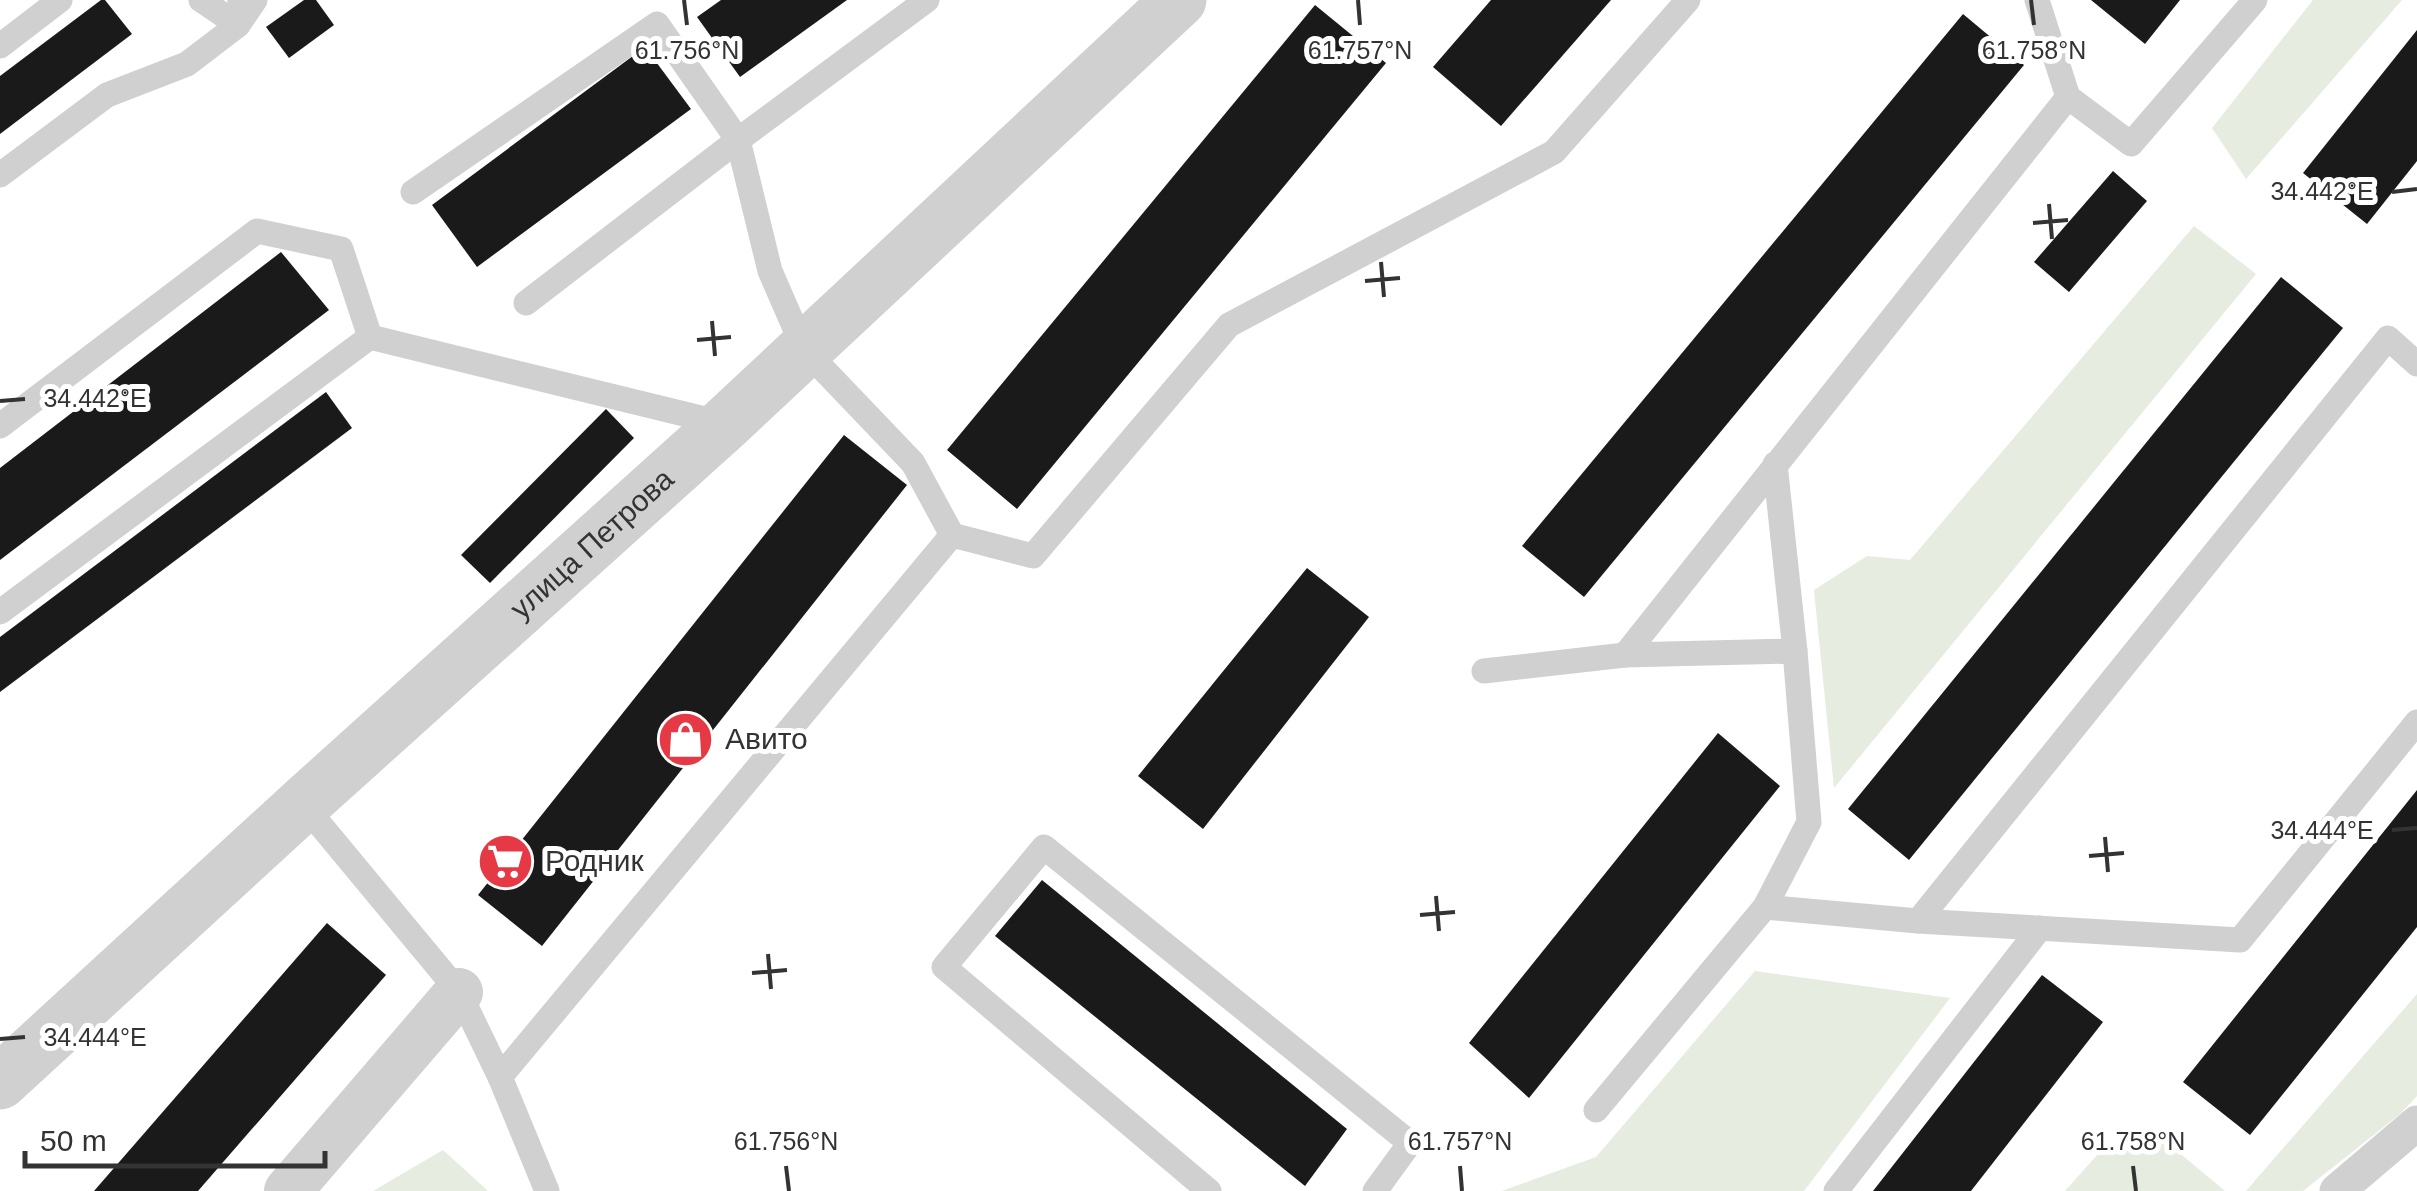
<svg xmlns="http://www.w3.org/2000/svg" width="2417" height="1191" viewBox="0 0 2417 1191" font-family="Arial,sans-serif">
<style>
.green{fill:#e6ecdf}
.building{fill:#1a1a1a}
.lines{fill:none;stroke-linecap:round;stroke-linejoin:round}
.service{stroke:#d0d0d0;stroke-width:25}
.pedestrian{stroke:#d0d0d0;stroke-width:35}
.minor{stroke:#d0d0d0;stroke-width:48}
.tertiary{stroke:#d0d0d0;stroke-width:55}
.ticks{fill:none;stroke:#333;stroke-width:4}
.labels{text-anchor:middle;stroke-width:10;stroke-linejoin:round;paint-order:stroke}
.street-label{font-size:30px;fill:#333;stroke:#fff}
.poi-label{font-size:30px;fill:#333;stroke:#fff;text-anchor:start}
.ticks-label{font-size:25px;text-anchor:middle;fill:#333;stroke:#fff;stroke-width:10;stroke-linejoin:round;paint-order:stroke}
</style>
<rect width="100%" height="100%" fill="#fff"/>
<!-- green -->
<g class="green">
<path d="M2313 0H2402L2246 179 2212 128Z"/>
<path d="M2194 226 2256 274 1834 788 1814 590 1867 556 1910 560Z"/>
<path d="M1755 971 1950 998 1804 1191H1502L1596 1157Z"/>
<path d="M2417 994V1096L2400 1114 2303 1191H2246Z"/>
<path d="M2165 1141 2225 1191H2065L2099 1153Z"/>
<path d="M443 1150 488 1191H373Z"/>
</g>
<!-- building -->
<g class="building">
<path d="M101 0H105L132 34 0 134V76Z"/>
<path d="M304 0H316L334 25 289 58 266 27Z"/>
<path d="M721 0H847L740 77 697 17Z"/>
<path d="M1491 0H1611L1501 126 1433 67Z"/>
<path d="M2091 0H2180L2145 44Z"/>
<path d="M1315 5 1386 63 1017 509 947 450Z"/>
<path d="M1963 14 2024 65 1584 597 1522 546Z"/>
<path d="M2417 30V161L2367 224 2303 173Z"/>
<path d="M645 47 691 109 477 267 432 205Z"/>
<path d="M2113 171 2147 201 2069 292 2034 262Z"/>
<path d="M281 252 329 310 0 560V468Z"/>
<path d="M2281 277 2343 328 1909 860 1848 809Z"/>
<path d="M326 392 352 428 0 692V637Z"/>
<path d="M606 409 634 438 490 583 461 555Z"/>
<path d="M844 435 907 485 542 946 478 895Z"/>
<path d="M1307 568 1369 617 1203 829 1138 776Z"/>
<path d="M1718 733 1780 786 1529 1098 1469 1043Z"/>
<path d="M2417 790V927L2250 1135 2183 1082Z"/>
<path d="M1042 880 1347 1129 1305 1186 995 936Z"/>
<path d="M327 923 386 975 198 1191H94Z"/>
<path d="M2042 975 2103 1022 1971 1191H1873Z"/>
</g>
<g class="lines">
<!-- service -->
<g class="service">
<path d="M240 0 238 25 255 0"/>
<path d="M2037 0 2068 97 2131 144 2255 0"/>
<path d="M0 46 60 0"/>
<path d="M0 175 107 95 187 64 238 25 201 0"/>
<path d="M413 192 657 24 738 140 770 271 804 349 913 463 952 535"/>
<path d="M526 303 738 140 927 0"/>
<path d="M0 426 257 231 341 249 370 337"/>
<path d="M1775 464 1795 651"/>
<path d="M0 612 370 337 725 424"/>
<path d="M1625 655 2068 97"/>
<path d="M1484 671 1625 655 1795 651 1809 822 1765 907"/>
<path d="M303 804 459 992 500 1077 547 1191"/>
<path d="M1918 921 2388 338 2417 364"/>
<path d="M500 1077 952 535 1033 556 1229 325 1554 152 1688 0"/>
<path d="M1596 1110 1765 907 1918 921 2240 940 2417 722"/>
<path d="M1209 1191 944 967 1044 847 1410 1143 1375 1191"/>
<path d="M1836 1191 2040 928"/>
</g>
<!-- pedestrian -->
<path class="pedestrian" d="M2337 1191 2417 1123"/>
<!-- minor -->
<path class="minor" d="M288 1191 459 992"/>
<!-- tertiary -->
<path class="tertiary" id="s1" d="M0 1082 303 804 725 424 1179 0"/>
</g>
<!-- ticks -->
<path class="ticks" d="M684 0 687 25M1358 0 1360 25M2031 0 2034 25M2392 192 2417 189M2049 204 2052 239M2033 223 2068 220M1381 262 1384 297M1365 281 1400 278M712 321 715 356M697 340 731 337M0 401 25 399M2392 830 2417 828M2105 837 2108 872M2089 856 2124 853M1436 896 1439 931M1420 915 1455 912M768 954 771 989M752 973 787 970M0 1039 25 1037M786 1166 789 1191M1460 1166 1462 1191M2133 1166 2136 1191"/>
<!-- icons -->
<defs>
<symbol id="shop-disc" viewBox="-11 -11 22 22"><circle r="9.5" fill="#e63946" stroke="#fff"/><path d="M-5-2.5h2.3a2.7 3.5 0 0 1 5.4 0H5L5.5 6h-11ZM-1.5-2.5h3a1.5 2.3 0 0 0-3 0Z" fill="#fff"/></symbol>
<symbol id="supermarket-disc" viewBox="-11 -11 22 22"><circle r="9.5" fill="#e63946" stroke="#fff"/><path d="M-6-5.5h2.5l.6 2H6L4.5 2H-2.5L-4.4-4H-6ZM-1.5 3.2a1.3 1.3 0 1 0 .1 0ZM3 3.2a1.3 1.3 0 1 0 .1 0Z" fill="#fff"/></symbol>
</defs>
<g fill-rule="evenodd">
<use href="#shop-disc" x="654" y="708" width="63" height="63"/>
<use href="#supermarket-disc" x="474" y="830" width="63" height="63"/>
</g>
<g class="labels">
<!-- street labels -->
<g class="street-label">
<text dy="10" stroke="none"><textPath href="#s1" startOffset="800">улица Петрова</textPath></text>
</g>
<!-- poi labels -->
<g class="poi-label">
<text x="725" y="749">Авито</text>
<text x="545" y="871">Родник</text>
</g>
</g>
<g class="ticks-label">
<text x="687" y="59">61.756°N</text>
<text x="1360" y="59">61.757°N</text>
<text x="2034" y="59">61.758°N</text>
<text x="2322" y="200">34.442°E</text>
<text x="95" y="407">34.442°E</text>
<text x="2322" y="839">34.444°E</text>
<text x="95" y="1046">34.444°E</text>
<text x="786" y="1150">61.756°N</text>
<text x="1460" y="1150">61.757°N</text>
<text x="2133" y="1150">61.758°N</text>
</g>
<!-- scale -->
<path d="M25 1151v15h300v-15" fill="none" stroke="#333333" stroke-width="5"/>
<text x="40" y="1151" font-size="30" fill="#333333" stroke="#ffffff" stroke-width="8" paint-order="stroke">50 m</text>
</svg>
